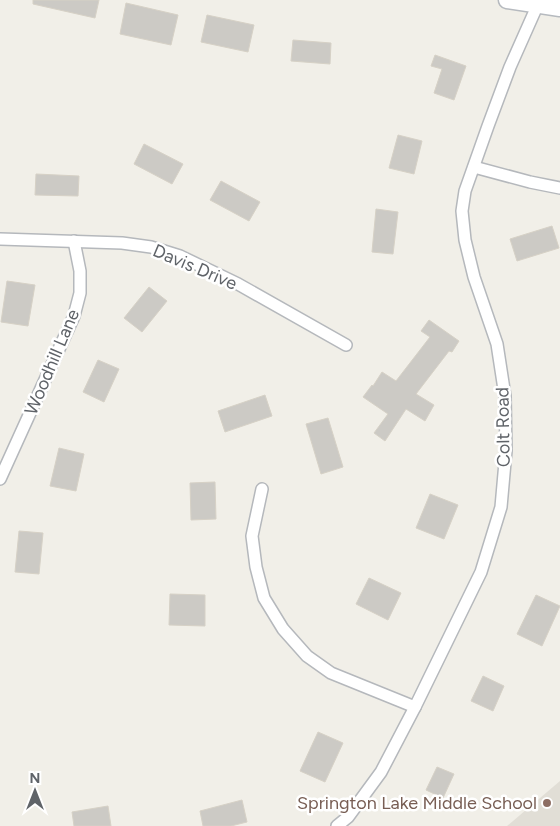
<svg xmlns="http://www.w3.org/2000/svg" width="560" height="826" viewBox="0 0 560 826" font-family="Figtree,sans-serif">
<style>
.education{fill:#e1ded6}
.building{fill:#cccac5;stroke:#d6d1c6}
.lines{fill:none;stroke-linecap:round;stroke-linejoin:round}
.minor-casing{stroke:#b5b8bc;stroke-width:14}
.secondary-casing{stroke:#b6babf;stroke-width:19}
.minor{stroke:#fff;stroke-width:11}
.secondary{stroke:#fff;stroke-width:16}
.education-dot{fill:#8d6e63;stroke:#fff;stroke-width:2}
.labels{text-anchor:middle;stroke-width:5;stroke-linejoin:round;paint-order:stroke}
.street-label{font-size:18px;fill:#5f6368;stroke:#fff}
.education-label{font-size:18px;fill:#785e54;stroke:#fff;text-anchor:end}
</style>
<rect width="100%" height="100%" fill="#f1efe8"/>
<!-- education -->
<path class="education" d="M560 781V826H507Z"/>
<!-- building -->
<g class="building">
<path d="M33 0H99L95 18 33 4Z"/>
<path d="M126 3 178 15 171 45 120 34Z"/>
<path d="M207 15 254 25 248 52 201 42Z"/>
<path d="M293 40 331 43 330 64 291 61Z"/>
<path d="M435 55 466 66 454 100 434 93 442 69 431 66Z"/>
<path d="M398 135 422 141 414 174 389 168Z"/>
<path d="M144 144 183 164 172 184 134 164Z"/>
<path d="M36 174 79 176 78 196 35 195Z"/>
<path d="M221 181 260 202 249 221 210 200Z"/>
<path d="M376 209 398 212 393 254 372 252Z"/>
<path d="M552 226 559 248 517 261 510 239Z"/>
<path d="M7 281 35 285 28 326 1 322Z"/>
<path d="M149 287 167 301 142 332 124 318Z"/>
<path d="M429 320 459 341 452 352 449 351 416 394 434 405 425 421 406 409 385 441 374 433 388 414 363 397 372 385 373 386 382 372 396 381 430 337 421 331Z"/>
<path d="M98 360 119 369 104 402 83 392Z"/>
<path d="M265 395 272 416 225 432 218 411Z"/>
<path d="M328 418 343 467 321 474 306 424Z"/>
<path d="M59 448 84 454 76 491 50 486Z"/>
<path d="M215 482 216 519 191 520 190 483Z"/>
<path d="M430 494 458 505 444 539 416 528Z"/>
<path d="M19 531 43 533 39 574 15 572Z"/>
<path d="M369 578 401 593 388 620 356 604Z"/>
<path d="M170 594 205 595V626L169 625Z"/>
<path d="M536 595 560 606 542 646 517 634Z"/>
<path d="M483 676 504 686 493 711 471 701Z"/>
<path d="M318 732 343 743 325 782 300 771Z"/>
<path d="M437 767 454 774 443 798 426 790Z"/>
<path d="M242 800 247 822 231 826H203L200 811Z"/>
<path d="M108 806 111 826H74L72 812Z"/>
</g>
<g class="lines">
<defs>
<g id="minor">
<path d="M474 167 530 182 560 188"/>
<path d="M0 239 122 243 151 247 180 256 238 284 346 345"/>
<path d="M0 479 74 316 80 293V271L74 241"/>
<path d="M262 489 252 536 256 567 264 598 283 629 307 656 331 673 415 707"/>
<path d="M337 826 348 817 381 772 415 707 481 572 501 507 506 451 505 396 497 344 474 277 465 240 462 211 465 191 488 126 510 67 538 4"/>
</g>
<path id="secondary" d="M507 0 560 8"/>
</defs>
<!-- minor casing -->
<use href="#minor" class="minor-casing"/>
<!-- secondary casing -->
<use href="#secondary" class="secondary-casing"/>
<!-- minor -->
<use href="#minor" class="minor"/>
<!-- secondary -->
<use href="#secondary" class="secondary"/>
</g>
<!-- markers -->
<circle class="education-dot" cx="547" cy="803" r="5"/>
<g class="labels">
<!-- street labels -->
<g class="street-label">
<text transform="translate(195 267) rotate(23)" y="6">Davis Drive</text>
<text transform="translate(52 362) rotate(-67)" y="6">Woodhill Lane</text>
<text transform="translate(503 427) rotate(-91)" y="6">Colt Road</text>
</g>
<!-- education labels -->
<g class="education-label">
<text x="537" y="809">Springton Lake Middle School</text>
</g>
</g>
<!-- north arrow -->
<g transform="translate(35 791)" stroke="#ffffff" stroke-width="4" paint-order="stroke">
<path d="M0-4L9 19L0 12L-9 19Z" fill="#5f6368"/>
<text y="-8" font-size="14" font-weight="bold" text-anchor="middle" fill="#5f6368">N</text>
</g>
</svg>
